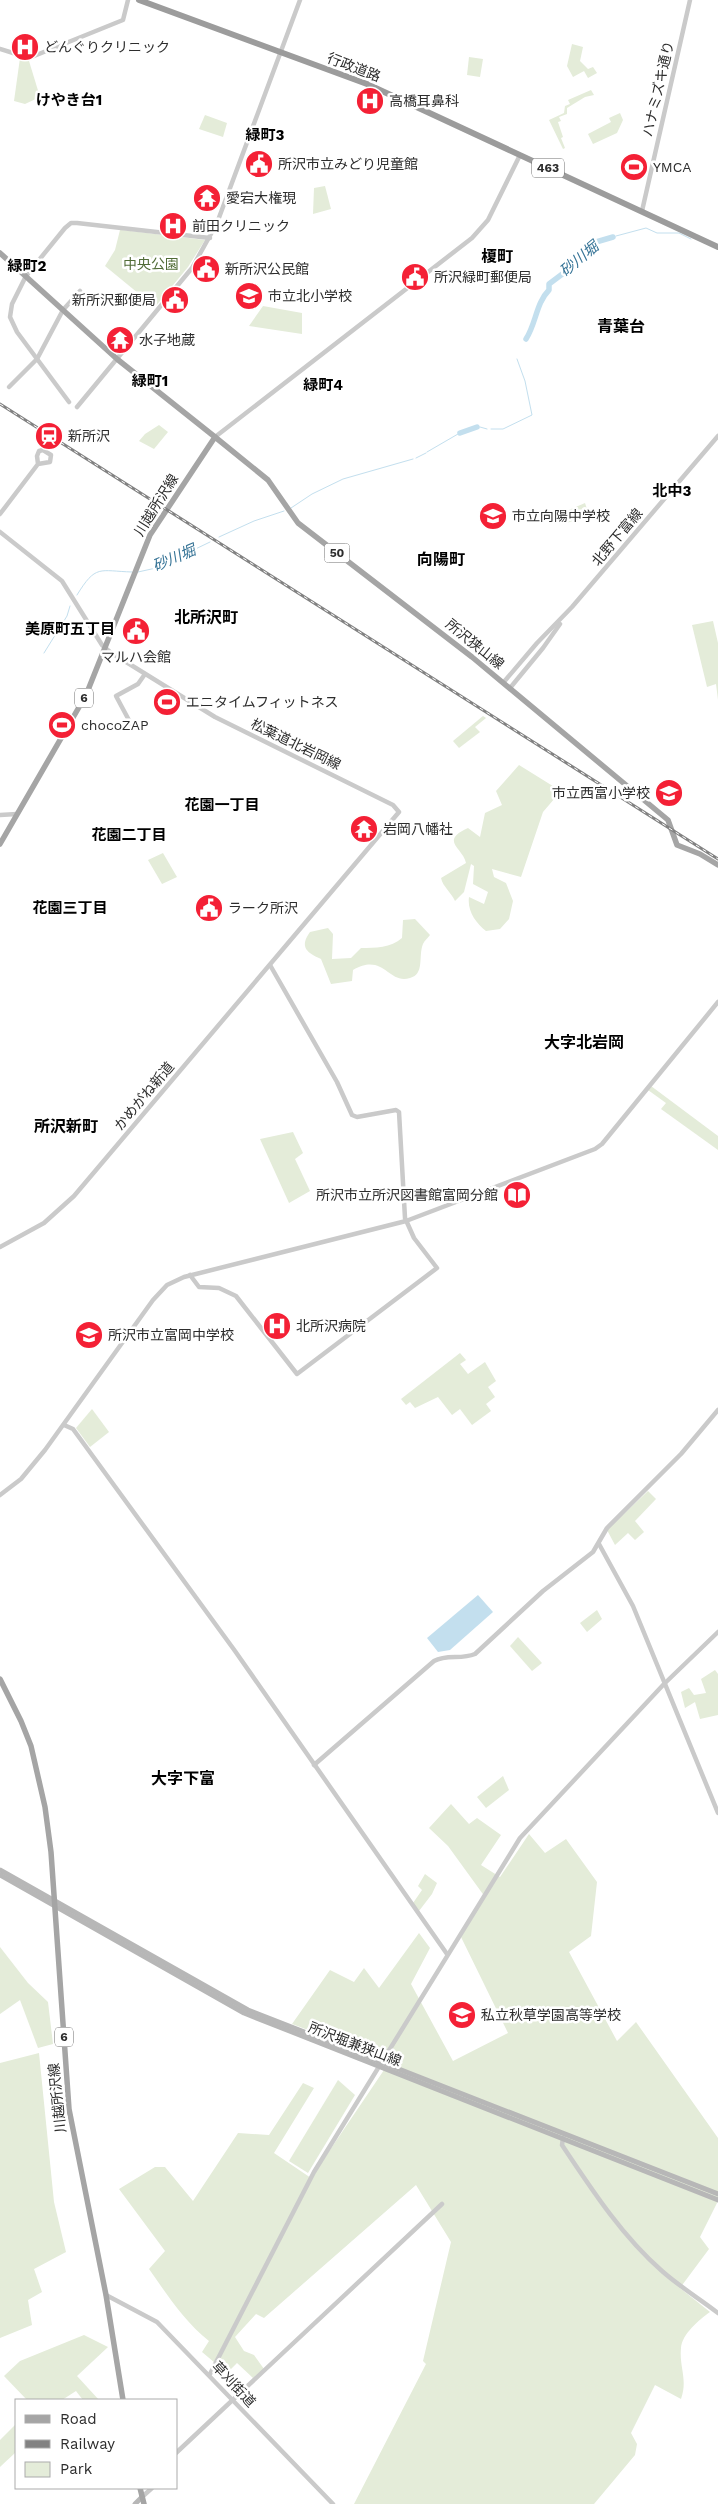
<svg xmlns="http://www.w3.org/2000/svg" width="718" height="2504" viewBox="0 0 718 2504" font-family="'Work Sans','Noto Sans JP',sans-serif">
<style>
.green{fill:#e4ecd9}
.water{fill:#c3dfee}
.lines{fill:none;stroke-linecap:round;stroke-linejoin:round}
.stream{stroke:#c3dfee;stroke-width:1}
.river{stroke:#c3dfee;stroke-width:5.5}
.tertiary{stroke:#cacaca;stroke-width:4.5}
.secondary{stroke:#b7b7b7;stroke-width:5}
.primary{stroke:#a5a5a5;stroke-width:5.5}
.trunk{stroke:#9c9c9c;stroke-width:6}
.rail-casing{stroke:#828282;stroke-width:3}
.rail{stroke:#fff;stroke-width:1;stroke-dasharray:4;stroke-linecap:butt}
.labels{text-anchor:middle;stroke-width:5;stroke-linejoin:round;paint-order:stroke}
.shield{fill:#fff;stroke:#6c6c6c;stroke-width:1}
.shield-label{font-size:12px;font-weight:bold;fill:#2d2d2d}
.poi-label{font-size:14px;fill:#2d2d2d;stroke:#fff;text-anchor:start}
.street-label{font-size:14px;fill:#2d2d2d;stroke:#fff}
.park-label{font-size:14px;fill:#516c37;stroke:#fff}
.neighbourhood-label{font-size:15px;font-weight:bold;fill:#000;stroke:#fff}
.water-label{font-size:15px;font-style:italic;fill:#357396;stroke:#fff}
.quarter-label{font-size:16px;font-weight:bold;fill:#000;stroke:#fff}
</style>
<rect width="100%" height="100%" fill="#fff"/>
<!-- green -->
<g class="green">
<path d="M572 44 583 47 580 61 588 69 593 67 597 73 588 78 584 71 573 77 567 66Z"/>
<path d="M469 57 483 59 480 77 467 75Z"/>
<path d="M20 58 29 61 40 97 25 104 14 101Z"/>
<path d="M591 90 594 95 585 97 567 108V114L559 117 561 121 558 122 563 137 561 138 565 148 563 149 549 120 564 113 565 106 570 104 568 100Z"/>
<path d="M620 113 623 120 617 133 593 144 588 134 611 122 609 118Z"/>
<path d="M205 115 227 123 223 137 199 129Z"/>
<path d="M325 186 331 209 313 214 314 188Z"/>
<path d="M120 230H122L205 240 188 267 155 307 105 266 115 250Z"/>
<path d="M263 306 302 313V334L249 326Z"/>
<path d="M159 425 168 432 154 449 139 441 145 434Z"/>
<path d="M585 503 589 515 567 523 564 512Z"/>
<path d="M713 621 718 643V700L716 684 707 687 692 625Z"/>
<path d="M483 716 486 718 475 727 480 732 459 748 453 741Z"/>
<path d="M519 765 556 788 555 798 543 812 521 877 492 869 494 877 506 883 513 901 509 919 500 929 486 931C476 923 467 911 469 897L484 904 488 892 473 884 474 866 471 864 464 892 455 901C451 892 443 887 441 878L466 863C463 848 439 841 468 828L480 837 485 813 502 805 496 791Z"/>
<path d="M163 853 177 877 162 884 148 860Z"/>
<path d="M415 919 430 935C428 938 424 941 423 944 418 956 425 974 410 978 388 985 384 952 353 970L352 981 331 984 321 959C307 953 299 947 310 932L328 928 333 934 332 959 351 958 361 948C375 948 391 948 402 938L403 920Z"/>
<path d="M651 1086 718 1136V1150L661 1109 666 1103 648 1090Z"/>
<path d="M293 1132 303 1153 295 1159 310 1191 289 1203 260 1139Z"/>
<path d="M460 1353 466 1360 460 1364 468 1374 485 1362 496 1381 488 1387 495 1397 486 1404 491 1411 472 1425 460 1409 452 1415 438 1397 415 1408 410 1402 406 1405 401 1399Z"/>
<path d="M92 1409 109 1432 90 1447 76 1428Z"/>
<path d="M648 1491 656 1499 635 1521 644 1532 635 1540 628 1533 615 1545 607 1530Z"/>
<path d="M597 1610 602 1619 587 1632 580 1623Z"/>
<path d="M518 1637 542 1663 532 1671 510 1646Z"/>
<path d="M715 1670 718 1674V1715L700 1719 695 1702 685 1708 681 1692 689 1688 694 1695 706 1693 701 1679Z"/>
<path d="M503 1776 509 1790 486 1808 477 1797Z"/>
<path d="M451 1804 469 1824 477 1818 501 1835 481 1865 500 1877 529 1834 545 1853 566 1839 597 1882 591 1936 569 1952 617 2041 636 2022 718 2138V2201L700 2237 709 2249 680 2288 710 2312C699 2320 682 2334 681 2348 679 2367 688 2379 681 2399L655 2385 631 2433 637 2444 635 2455 594 2504H354L426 2364 423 2361 451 2242 416 2185 264 2318 256 2314 235 2337 244 2351 254 2355 264 2369 253 2378 237 2363 227 2373 202 2352 209 2341C184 2321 168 2296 149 2269L165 2251 119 2189 155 2167H165L193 2201 238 2133 269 2135 303 2083 314 2088 274 2153 311 2178 384 2070 388 2060 292 2024 330 1970 354 1982 364 1968 379 1988 419 1933 430 1948 411 1984 453 2061 508 2033 461 1937 485 1897 448 1846 429 1828Z"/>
<path d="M425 1874 437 1883 432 1894 419 1911 413 1903 422 1890 418 1886Z"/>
<path d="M0 1947 28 1983 48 2002 53 2044 38 2048 20 2000 0 2014Z"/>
<path d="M39 2053 54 2202 66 2252 34 2269 42 2292 28 2300 32 2325 0 2338V2063Z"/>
<path d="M338 2080 355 2095 308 2173 289 2161Z"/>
<path d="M84 2335 108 2347 77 2376 99 2400H83L76 2391 62 2400H27L4 2376 20 2361Z"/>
<path d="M16 2424V2452L0 2467V2440Z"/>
</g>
<!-- water -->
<path class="water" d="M478 1595 493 1612 450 1650 438 1652 427 1638Z"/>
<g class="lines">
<!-- stream -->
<g class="stream">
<path d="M616 236 646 228 657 233H679L691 239"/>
<path d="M480 427 487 429"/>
<path d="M491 429H503L532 415 525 381 517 359"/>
<path d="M427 452 458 434"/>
<path d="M416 458 426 453"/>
<path d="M291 508 312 494 343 479 413 459"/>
<path d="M219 537 254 521 284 511"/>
<path d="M138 572 156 568 210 542"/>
<path d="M77 595C96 564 99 571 132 572"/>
<path d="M44 653 67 616 70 606"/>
</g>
<!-- river -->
<g class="river">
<path d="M526 339C536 324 536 303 549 290V284L581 260 596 242 613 237"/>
<path d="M460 433 477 427"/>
</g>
<!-- tertiary -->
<g class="tertiary">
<path d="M0 49 29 58 123 20 128 0"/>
<path d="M642 211 690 0"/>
<path d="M9 387 37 359 63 310 80 291"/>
<path d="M69 402 17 332 10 317 12 304 26 276 65 228 71 223H77L210 238"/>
<path d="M77 407 192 268 217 223 300 0"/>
<path d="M215 437 472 238 488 220 520 155"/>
<path d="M0 514 38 464 37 456 39 451 43 450 51 455 50 462 38 464"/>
<path d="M0 532 62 581 102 645 110 652 215 717 393 805 399 812 74 1196 44 1223 0 1247"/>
<path d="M503 683 537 643 572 607 718 436"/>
<path d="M510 688 543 648 560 624"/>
<path d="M131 724 116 696 138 684 145 674"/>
<path d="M0 815 17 814"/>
<path d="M190 1275 199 1287 219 1288 236 1296 297 1374 437 1268 414 1238 405 1218 399 1112 396 1110 357 1117 352 1115 337 1082 270 965"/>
<path d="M64 1425 73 1429 235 1651 447 1954"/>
<path d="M0 1495 21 1479 45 1450 153 1300 167 1285 184 1277 406 1221 595 1149 602 1144 718 1002"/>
<path d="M599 1544 633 1606 718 1813"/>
<path d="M314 1765 434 1661C447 1654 461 1660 475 1654L543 1591 593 1552 607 1528 681 1454 718 1410"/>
<path d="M563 2138 562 2145C592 2190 622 2236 662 2271 680 2287 700 2299 718 2313"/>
<path d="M106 2295 157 2322 333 2504"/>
<path d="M210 2374 314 2172 520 1838 664 1684 718 1632"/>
<path d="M176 2453 442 2204"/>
<path d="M142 2497 152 2488"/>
</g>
<!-- secondary -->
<g class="secondary">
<path d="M0 1870 248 2010 718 2194"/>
<path d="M0 1875 244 2013 718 2200"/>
<path d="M135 2504 142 2497"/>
</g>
<!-- primary -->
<g class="primary">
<path d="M0 253 117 359 215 437 150 535 86 695 0 844"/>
<path d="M215 437 268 480 298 523 472 657 668 820 677 845 700 854 718 865"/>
<path d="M0 1679 21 1721 31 1746 45 1807 51 1852 69 2109 106 2295 123 2400"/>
<path d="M140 2488 144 2504"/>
</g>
<!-- trunk -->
<path class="trunk" d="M139 0 367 84 718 247"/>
<defs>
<path id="rail" d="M0 404 718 859"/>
</defs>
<!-- rail casing -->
<use href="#rail" class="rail-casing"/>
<!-- rail -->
<use href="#rail" class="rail"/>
</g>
<!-- icons -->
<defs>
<symbol id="hospital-disc" viewBox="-11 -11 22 22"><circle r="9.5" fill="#f42035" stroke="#fff"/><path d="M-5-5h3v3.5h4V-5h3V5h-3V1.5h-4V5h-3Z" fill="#fff"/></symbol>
<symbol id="civic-disc" viewBox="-11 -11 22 22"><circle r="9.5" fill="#f42035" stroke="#fff"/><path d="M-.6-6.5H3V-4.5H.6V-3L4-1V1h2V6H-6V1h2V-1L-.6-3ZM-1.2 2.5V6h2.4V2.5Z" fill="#fff"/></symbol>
<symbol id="stadium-disc" viewBox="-11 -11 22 22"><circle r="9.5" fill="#f42035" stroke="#fff"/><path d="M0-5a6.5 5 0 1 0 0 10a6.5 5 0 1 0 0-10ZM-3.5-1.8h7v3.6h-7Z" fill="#fff"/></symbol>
<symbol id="temple-disc" viewBox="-11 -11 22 22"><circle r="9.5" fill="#f42035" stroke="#fff"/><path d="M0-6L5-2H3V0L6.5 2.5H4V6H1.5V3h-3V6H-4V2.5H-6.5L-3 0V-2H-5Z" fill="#fff"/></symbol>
<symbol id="school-disc" viewBox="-11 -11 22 22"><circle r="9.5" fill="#f42035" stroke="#fff"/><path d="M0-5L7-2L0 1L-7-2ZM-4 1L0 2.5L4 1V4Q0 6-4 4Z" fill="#fff"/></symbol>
<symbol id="station-disc" viewBox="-11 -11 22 22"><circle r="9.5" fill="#f42035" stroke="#fff"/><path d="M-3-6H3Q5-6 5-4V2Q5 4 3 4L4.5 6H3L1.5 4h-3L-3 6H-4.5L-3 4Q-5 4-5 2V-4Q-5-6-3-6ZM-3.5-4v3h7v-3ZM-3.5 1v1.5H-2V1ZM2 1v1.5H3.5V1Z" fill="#fff"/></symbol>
<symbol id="library-disc" viewBox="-11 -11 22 22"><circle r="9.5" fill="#f42035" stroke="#fff"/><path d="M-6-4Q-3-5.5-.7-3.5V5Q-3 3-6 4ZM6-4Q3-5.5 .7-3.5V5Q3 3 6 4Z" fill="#fff"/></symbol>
</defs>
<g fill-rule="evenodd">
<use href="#hospital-disc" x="9" y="31" width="32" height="32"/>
<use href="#hospital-disc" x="354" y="85" width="32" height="32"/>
<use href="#civic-disc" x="243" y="148" width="32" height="32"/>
<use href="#stadium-disc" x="618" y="151" width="32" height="32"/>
<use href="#temple-disc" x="191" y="182" width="32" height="32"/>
<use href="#hospital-disc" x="157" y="210" width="32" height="32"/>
<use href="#civic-disc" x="190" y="253" width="32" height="32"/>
<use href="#civic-disc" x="399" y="261" width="32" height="32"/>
<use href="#school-disc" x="233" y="280" width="32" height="32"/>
<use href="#civic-disc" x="159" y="284" width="32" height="32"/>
<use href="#temple-disc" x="104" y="324" width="32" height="32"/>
<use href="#station-disc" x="33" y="420" width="32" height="32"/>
<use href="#school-disc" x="477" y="500" width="32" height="32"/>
<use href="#civic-disc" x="120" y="615" width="32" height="32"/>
<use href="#stadium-disc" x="151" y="686" width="32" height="32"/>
<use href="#stadium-disc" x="46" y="709" width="32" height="32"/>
<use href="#school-disc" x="653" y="777" width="32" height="32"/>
<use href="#temple-disc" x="348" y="813" width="32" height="32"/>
<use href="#civic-disc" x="193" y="892" width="32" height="32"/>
<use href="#library-disc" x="501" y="1179" width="32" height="32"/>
<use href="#hospital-disc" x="261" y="1310" width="32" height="32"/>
<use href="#school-disc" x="73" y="1319" width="32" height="32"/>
<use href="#school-disc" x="446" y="1999" width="32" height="32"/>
</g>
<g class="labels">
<!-- shield labels -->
<g class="shield">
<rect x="532" y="158.5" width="32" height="19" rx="4"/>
<rect x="324.5" y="543.5" width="25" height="19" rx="4"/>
<rect x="75" y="688.5" width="18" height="19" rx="4"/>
<rect x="55" y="2027.5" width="18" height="19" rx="4"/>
</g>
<g class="shield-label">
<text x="548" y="172">463</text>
<text x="337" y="557">50</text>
<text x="84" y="702">6</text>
<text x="64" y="2041">6</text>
</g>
<!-- poi labels -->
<g class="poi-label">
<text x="44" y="52">どんぐりクリニック</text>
<text x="389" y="106">高橋耳鼻科</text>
<text x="278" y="169">所沢市立みどり児童館</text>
<text x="653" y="172">YMCA</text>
<text x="226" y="203">愛宕大権現</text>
<text x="192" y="231">前田クリニック</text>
<text x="225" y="274">新所沢公民館</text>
<text x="434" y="282">所沢緑町郵便局</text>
<text x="268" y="301">市立北小学校</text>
<text x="156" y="305" text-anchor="end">新所沢郵便局</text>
<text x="139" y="345">水子地蔵</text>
<text x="68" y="441">新所沢</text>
<text x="512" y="521">市立向陽中学校</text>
<text x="136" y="662" text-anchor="middle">マルハ会館</text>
<text x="186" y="707">エニタイムフィットネス</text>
<text x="81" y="730">chocoZAP</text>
<text x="650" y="798" text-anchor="end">市立西富小学校</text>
<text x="383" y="834">岩岡八幡社</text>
<text x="228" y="913">ラーク所沢</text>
<text x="498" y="1200" text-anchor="end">所沢市立所沢図書館富岡分館</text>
<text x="296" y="1331">北所沢病院</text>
<text x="108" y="1340">所沢市立富岡中学校</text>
<text x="481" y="2020">私立秋草学園高等学校</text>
</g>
<!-- street labels -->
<g class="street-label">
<text transform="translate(354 67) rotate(21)" y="5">行政道路</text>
<text transform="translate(658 89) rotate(-77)" y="5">ハナミズキ通り</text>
<text transform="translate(156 505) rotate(-58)" y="5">川越所沢線</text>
<text transform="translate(617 537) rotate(-50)" y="5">北野下富線</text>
<text transform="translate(475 644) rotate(39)" y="5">所沢狭山線</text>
<text transform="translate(296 744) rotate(26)" y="5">松葉道北岩岡線</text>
<text transform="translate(144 1096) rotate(-50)" y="5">かめがね新道</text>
<text transform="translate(355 2044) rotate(21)" y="5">所沢堀兼狭山線</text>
<text transform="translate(57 2098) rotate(-96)" y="5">川越所沢線</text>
<text transform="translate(234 2384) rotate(47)" y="5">草刈街道</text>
</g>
<!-- park labels -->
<g class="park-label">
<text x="151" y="269">中央公園</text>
</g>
<!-- neighbourhood labels -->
<g class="neighbourhood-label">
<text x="69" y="105">けやき台1</text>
<text x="265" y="140">緑町3</text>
<text x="27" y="271">緑町2</text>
<text x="150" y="386">緑町1</text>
<text x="323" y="390">緑町4</text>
<text x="672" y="496">北中3</text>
<text x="70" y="634">美原町五丁目</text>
<text x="222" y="810">花園一丁目</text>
<text x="129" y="840">花園二丁目</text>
<text x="70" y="913">花園三丁目</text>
</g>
<!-- water labels -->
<g class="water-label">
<text transform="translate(579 259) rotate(-40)" y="5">砂川堀</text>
<text transform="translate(174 558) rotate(-23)" y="5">砂川堀</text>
</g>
<!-- quarter labels -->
<g class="quarter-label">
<text x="497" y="262">榎町</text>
<text x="621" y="332">青葉台</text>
<text x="441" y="565">向陽町</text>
<text x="206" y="623">北所沢町</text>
<text x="584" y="1048">大字北岩岡</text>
<text x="66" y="1132">所沢新町</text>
<text x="183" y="1784">大字下富</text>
</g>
</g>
<!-- legend -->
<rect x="15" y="2399" width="162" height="90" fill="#ffffff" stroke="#ababab"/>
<rect x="25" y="2415" width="25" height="8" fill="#a5a5a5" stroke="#ababab"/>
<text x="60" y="2424" font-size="15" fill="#2d2d2d">Road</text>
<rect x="25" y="2440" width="25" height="8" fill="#828282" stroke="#ababab"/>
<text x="60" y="2449" font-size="15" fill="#2d2d2d">Railway</text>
<rect x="25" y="2462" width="25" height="15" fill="#e4ecd9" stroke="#ababab"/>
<text x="60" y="2474" font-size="15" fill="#2d2d2d">Park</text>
</svg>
